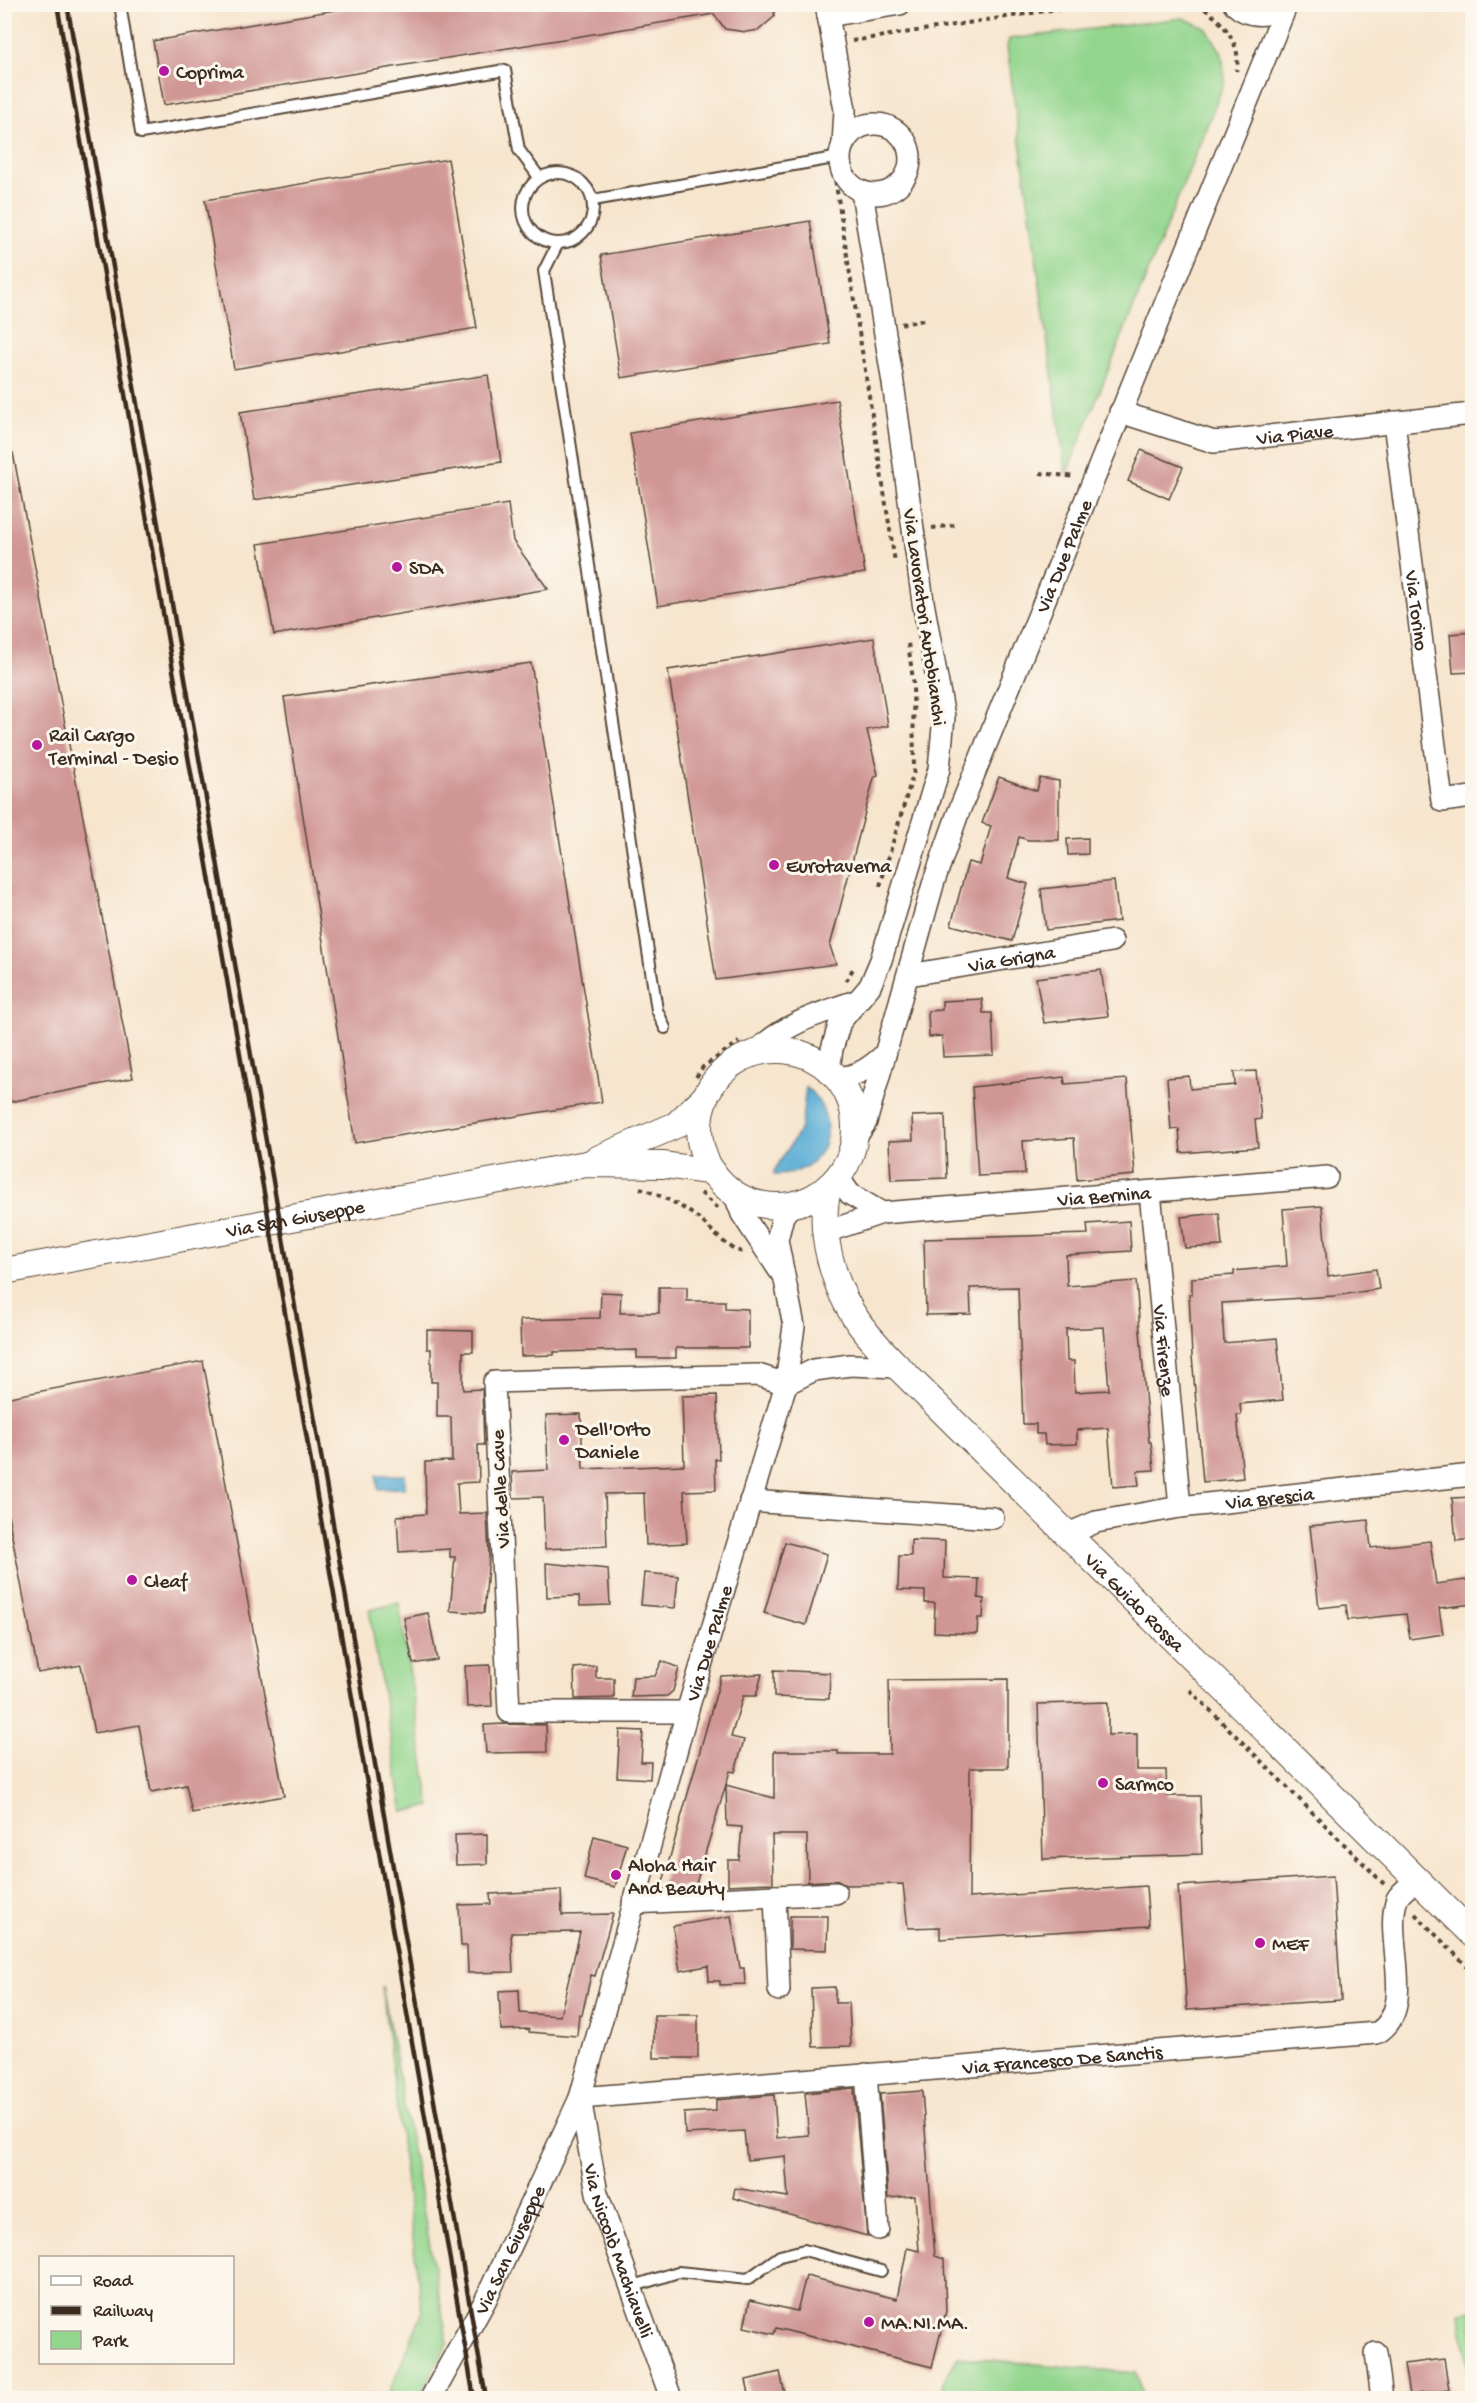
<svg xmlns="http://www.w3.org/2000/svg" width="1477" height="2403" viewBox="0 0 1477 2403" font-family="'Gochi Hand',sans-serif">
<style>
.green{fill:#92d58d;stroke:#668056;stroke-width:1.5}
.water{fill:#5baed6;stroke:#4b6c7a;stroke-width:1.5}
.building{fill:#d09694;fill-rule:evenodd}
.lines{fill:none;stroke-linecap:round;stroke-linejoin:round}
.service-casing{stroke:#574638;stroke-width:14}
.minor-casing{stroke:#574638;stroke-width:24}
.tertiary-casing{stroke:#574638;stroke-width:28}
.path{stroke:#574638;stroke-width:4;stroke-dasharray:4.5 4.5;stroke-linecap:butt}
.service{stroke:#fff;stroke-width:10}
.minor{stroke:#fff;stroke-width:21}
.tertiary{stroke:#fff;stroke-width:26}
.rail{stroke:#3b2a1e;stroke-width:4.5}
.poi-dot{fill:#b5179e;stroke:#fbf7ec;stroke-width:2}
.labels{text-anchor:middle;stroke-width:6;stroke-linejoin:round;paint-order:stroke}
.poi-label{font-size:20px;fill:#3b2a1e;stroke:#fbf7ec;text-anchor:start}
.street-label{font-size:20px;fill:#3b2a1e;stroke:#fbf7ec}
</style>
<rect width="100%" height="100%" fill="#fbf7ec"/>
<filter id="ink" filterUnits="userSpaceOnUse"><feTurbulence type="fractalNoise" baseFrequency=".0167" numOctaves="2"/><feDisplacementMap in="SourceGraphic" scale="12" xChannelSelector="R" yChannelSelector="G"/><feConvolveMatrix kernelMatrix="1 2 1 2 8 2 1 2 1" color-interpolation-filters="sRGB"/></filter>
<filter id="wash" filterUnits="userSpaceOnUse"><feTurbulence type="fractalNoise" baseFrequency=".008" numOctaves="4" result="noise"/><feDisplacementMap in="SourceGraphic" scale="24" xChannelSelector="R" yChannelSelector="G"/><feGaussianBlur stdDeviation="1.35" result="paint"/><feColorMatrix in="noise" values="0 0 0 0 0 0 0 0 0 0 0 0 0 0 0 0 0 1.4 0 .05"/><feComposite in="paint" operator="in"/></filter>
<g filter="url(#wash)">
<rect width="100%" height="100%" fill="#f7e5ce"/>
<!-- green -->
<g class="green">
<path d="M1183 18 1206 28 1222 53 1225 81 1066 475 1007 47 1009 39Z"/>
<path d="M399 1603 430 1806 403 1812 369 1610Z"/>
<path d="M382 1986 448 2344 418 2398H387L422 2313Z"/>
<path d="M1472 2310V2398L1460 2312Z"/>
<path d="M958 2357 1136 2373 1143 2398H940L945 2379Z"/>
</g>
<!-- water -->
<g class="water">
<path d="M806 1087C845 1121 827 1175 774 1175V1171L801 1128Z"/>
<path d="M377 1475H405V1488L378 1489Z"/>
</g>
<g id="blocks">
<!-- building -->
<g class="building">
<path d="M371 4H775L774 17 759 30 746 32 725 29 714 14 164 105 153 41Z"/>
<path d="M448 159 477 328 234 369 205 200Z"/>
<path d="M810 221 830 344 621 378 601 255Z"/>
<path d="M488 375 501 462 254 500 240 412Z"/>
<path d="M837 400 865 573 658 606 630 433Z"/>
<path d="M1141 450 1183 467 1169 499 1128 481Z"/>
<path d="M13 453 133 1078 4 1103V454Z"/>
<path d="M508 504 513 541 548 589 274 635 258 544Z"/>
<path d="M1473 632V672L1453 673 1450 634Z"/>
<path d="M874 638 888 726 867 730 878 775 874 778 830 946 836 964 716 980 668 670Z"/>
<path d="M531 663 602 1102 355 1143 284 697Z"/>
<path d="M999 777 1037 791 1040 778 1059 781V840H1028L1019 837 1008 878 1028 884 1012 941 951 925 968 862 980 865 991 826 982 823Z"/>
<path d="M1088 838V854L1068 855 1067 839Z"/>
<path d="M1114 881 1119 921 1046 930 1041 889Z"/>
<path d="M1101 970 1108 1016 1044 1023 1036 978Z"/>
<path d="M982 999 983 1013H992L994 1055 943 1057 942 1036 929 1037 928 1011 942 1010V1001Z"/>
<path d="M1256 1071 1261 1119 1255 1120 1258 1147 1181 1153 1179 1129 1171 1130 1167 1078 1189 1076 1190 1089 1235 1085 1234 1072Z"/>
<path d="M1064 1077 1065 1084 1127 1079 1135 1175 1077 1180 1074 1138 1023 1141 1025 1174 978 1176 972 1087Z"/>
<path d="M945 1115 947 1178 891 1180 889 1141 913 1140 912 1116Z"/>
<path d="M1322 1206 1328 1276 1376 1269 1379 1289 1334 1296 1222 1303 1224 1343 1277 1338 1283 1400 1240 1404 1241 1415H1237L1243 1478 1203 1482 1192 1356 1189 1294H1192V1278L1234 1275V1271L1287 1266 1283 1209Z"/>
<path d="M1219 1213 1222 1246 1185 1248 1181 1217Z"/>
<path d="M1129 1221 1131 1251 1066 1255 1067 1286 1136 1281 1149 1442H1151L1154 1470 1137 1471 1139 1485 1113 1487 1108 1428 1077 1430V1444L1045 1445 1044 1434H1036V1424H1023L1018 1287 970 1288 971 1314 926 1315 924 1239 1088 1234 1087 1224ZM1104 1327 1109 1390 1075 1392 1074 1361H1067L1066 1329Z"/>
<path d="M659 1287H687V1301H725V1308L748 1309V1348H676V1358H637V1350L554 1352V1355L521 1356 520 1320 600 1318 601 1292 621 1293 620 1313H659Z"/>
<path d="M427 1330 473 1331V1352H463V1390L482 1389 484 1445H478L479 1482 457 1483 459 1514 487 1513 489 1556 484 1613 450 1611 455 1557H450V1549L399 1552 397 1516 426 1514 425 1462 452 1461 451 1417H437V1382H431V1349H427Z"/>
<path d="M203 1361 284 1796 192 1813 186 1785 151 1792 139 1725 94 1733 81 1665 38 1673 4 1494V1398Z"/>
<path d="M717 1395 719 1459H715L716 1490 684 1491 687 1543 646 1545 644 1493 605 1494 607 1546 545 1549 543 1497 513 1498 512 1472 548 1470 546 1415 581 1414 583 1469 684 1465 682 1396Z"/>
<path d="M1473 1497V1539L1456 1541 1452 1498Z"/>
<path d="M1368 1520 1371 1548 1430 1541 1436 1584 1473 1579V1604L1439 1608 1443 1634 1410 1639 1406 1614 1348 1620 1346 1605 1319 1608 1310 1526Z"/>
<path d="M911 1540 945 1541 944 1578 979 1579 978 1598 984 1599 983 1618H978L977 1634 934 1632 935 1603H925V1591L898 1590 899 1556H911Z"/>
<path d="M785 1542 827 1554 806 1625 764 1613Z"/>
<path d="M546 1563 608 1569 610 1605 580 1606 579 1596 547 1597Z"/>
<path d="M644 1573 678 1576 675 1608 641 1605Z"/>
<path d="M428 1613 437 1660 413 1664 404 1618Z"/>
<path d="M662 1661 679 1668 673 1691 667 1696 631 1697 633 1677 655 1676Z"/>
<path d="M490 1665 492 1706 467 1707 465 1666Z"/>
<path d="M596 1666V1678H614V1698L575 1699 574 1668Z"/>
<path d="M774 1670 830 1673 829 1699 774 1697Z"/>
<path d="M762 1674 756 1696H743L731 1737 744 1740 735 1772 730 1771 695 1887 661 1889 721 1676Z"/>
<path d="M1008 1679V1768H970L969 1898 1146 1886 1149 1926 940 1939V1927L908 1928 903 1884 845 1885 836 1880 808 1882 807 1835H772L773 1883 728 1885V1860H739L742 1827 727 1826 726 1785 774 1798V1751H838V1754H890L889 1680Z"/>
<path d="M1108 1702V1735L1137 1734V1770H1166L1167 1796H1200L1202 1854 1043 1859 1038 1704Z"/>
<path d="M504 1724 546 1725 547 1752 486 1753 484 1725Z"/>
<path d="M620 1730 643 1731 641 1762H651L650 1779 617 1777Z"/>
<path d="M487 1834V1864L456 1865 455 1835Z"/>
<path d="M594 1836 627 1845 615 1887 584 1879Z"/>
<path d="M1333 1876 1341 2000 1187 2010 1178 1886Z"/>
<path d="M561 1890 562 1915 613 1914 595 1976 591 1975 582 2015 579 2014 577 2036 529 2032V2029L501 2030 499 1991 519 1990 520 2013 560 2016 580 1932 511 1933 513 1972 468 1973 467 1946H461L459 1905 491 1904 490 1894Z"/>
<path d="M731 1916 740 1968H744L745 1984 720 1985V1981H709L708 1966 680 1971 673 1926Z"/>
<path d="M790 1916H828L827 1950 790 1949Z"/>
<path d="M835 1987V2003H849L851 2046 813 2047 811 1988Z"/>
<rect x="654" y="2015" width="44" height="43"/>
<path d="M854 2088 867 2236 733 2198 735 2188 788 2197 785 2156 747 2160 744 2131 685 2134 684 2113 716 2111V2100L774 2095 777 2138 809 2135 805 2093Z"/>
<path d="M922 2091 935 2256 944 2259 946 2311 932 2367 776 2328 774 2334 744 2327 750 2300 797 2311 806 2276 897 2299 907 2248 919 2251 915 2196 888 2198 880 2094Z"/>
<path d="M1444 2359 1449 2390 1409 2395 1404 2364Z"/>
<path d="M780 2372 786 2398H750L746 2380Z"/>
</g>
</g>
</g>
<g filter="url(#ink)">
<use href="#blocks" fill-opacity="0" stroke="#574638" stroke-width="1.5"/>
<g class="lines">
<defs>
<g id="service">
<path d="M120 4 141 133 505 70 519 150 539 177"/>
<circle cx="558" cy="208" r="35"/>
<path d="M593 200 840 157"/>
<path d="M558 243 544 271 657 1010 665 1028"/>
<path d="M631 2287 678 2272 748 2279 780 2256 804 2250 881 2271"/>
</g>
<g id="minor">
<path d="M826 4 845 110 843 145"/>
<path d="M1234 4C1249 18 1270 18 1284 4"/>
<path d="M828 16 900 4"/>
<circle cx="875" cy="159" r="35"/>
<path id="s1" d="M1120 412 1214 442 1472 414"/>
<path id="s2" d="M1394 422 1442 801 1472 797"/>
<path id="s3" d="M909 975 1112 941"/>
<path d="M756 1052C783 1024 820 1013 856 1001"/>
<path d="M829 1069 832 1049 840 1022 870 986 881 960 939 769 944 717 923 602 893 383 862 192"/>
<path d="M837 1078C858 1076 870 1068 885 1054"/>
<path id="s4" d="M854 1140 866 1122 934 881 957 816 1287 4"/>
<path d="M838 1177 850 1194 882 1213"/>
<path id="s5" d="M1150 1192 1180 1507"/>
<path d="M734 1193 742 1214 779 1270"/>
<path id="s6" d="M826 1232 882 1213 1327 1177"/>
<path d="M750 1501 993 1518"/>
<path id="s7" d="M1068 1534 1096 1522 1180 1507 1472 1475"/>
<path d="M687 1712H509L494 1382 758 1375 786 1384 814 1370 850 1365 898 1367"/>
<path d="M775 1896 779 1990"/>
<path d="M633 1903 836 1893"/>
<path d="M866 2074 878 2229"/>
<path id="s8" d="M580 2098 1377 2033C1418 2009 1383 1937 1397 1899 1400 1892 1411 1885 1417 1880"/>
<path id="s9" d="M580 2098 597 2193 671 2398"/>
<path d="M1376 2353 1382 2398"/>
<path id="s10" d="M431 2398 485 2301 580 2098 687 1712 786 1384 794 1326 777 1240 783 1216 791 1205"/>
</g>
<g id="tertiary">
<circle cx="777" cy="1128" r="78"/>
<path d="M595 1160 676 1125 704 1098"/>
<path id="s11" d="M829 1186C816 1229 834 1290 861 1326 872 1340 885 1354 898 1367L1472 1934"/>
<path id="s12" d="M4 1271 586 1164 664 1165 713 1172"/>
</g>
</defs>
<!-- service casing -->
<use href="#service" class="service-casing"/>
<!-- minor casing -->
<use href="#minor" class="minor-casing"/>
<!-- tertiary casing -->
<use href="#tertiary" class="tertiary-casing"/>
<!-- path -->
<g class="path">
<path d="M1197 4C1219 17 1244 43 1236 71"/>
<path d="M852 41 1090 4"/>
<path d="M834 172 895 562"/>
<path d="M901 324 924 320"/>
<path d="M1040 473 1075 477"/>
<path d="M932 528 955 525"/>
<path d="M880 886 914 771 913 680 908 643"/>
<path d="M846 981 854 967"/>
<path d="M696 1077 703 1067 739 1042"/>
<path d="M640 1188C660 1195 681 1205 698 1218 713 1230 723 1246 742 1252"/>
<path d="M701 1193 718 1208"/>
<path d="M1190 1690 1384 1884"/>
<path d="M1415 1914 1472 1971"/>
</g>
<!-- service -->
<use href="#service" class="service"/>
<!-- minor -->
<use href="#minor" class="minor"/>
<!-- tertiary -->
<use href="#tertiary" class="tertiary"/>
<!-- rail -->
<g class="rail">
<path d="M57 4 474 2398"/>
<path d="M67 4 486 2398"/>
</g>
</g>
</g>
<!-- markers -->
<g class="poi-dot">
<circle cx="164" cy="71" r="6"/>
<circle cx="397" cy="567" r="6"/>
<circle cx="37" cy="745" r="6"/>
<circle cx="774" cy="865" r="6"/>
<circle cx="564" cy="1440" r="6"/>
<circle cx="132" cy="1580" r="6"/>
<circle cx="1103" cy="1783" r="6"/>
<circle cx="616" cy="1875" r="6"/>
<circle cx="1260" cy="1943" r="6"/>
<circle cx="869" cy="2322" r="6"/>
</g>
<g class="labels">
<!-- poi labels -->
<g class="poi-label">
<text x="176" y="78">Coprima</text>
<text x="409" y="574">SDA</text>
<text x="49" y="741">Rail Cargo<tspan x="49" dy="23">Terminal - Desio</tspan></text>
<text x="786" y="872">Eurotaverna</text>
<text x="576" y="1435">Dell'Orto<tspan x="576" dy="23">Daniele</tspan></text>
<text x="144" y="1587">Cleaf</text>
<text x="1115" y="1790">Sarmco</text>
<text x="628" y="1871">Aloha Hair<tspan x="628" dy="23">And Beauty</tspan></text>
<text x="1272" y="1950">MEF</text>
<text x="881" y="2329">MA.NI.MA.</text>
</g>
<!-- street labels -->
<g class="street-label">
<text dy="7" stroke="none"><textPath href="#s1" startOffset="180">Via Piave</textPath></text>
<text dy="7" stroke="none"><textPath href="#s4" startOffset="622">Via Due Palme</textPath></text>
<text dy="7" stroke="none"><textPath href="#s2" startOffset="190">Via Torino</textPath></text>
<text transform="translate(926 617) rotate(82)" y="7">Via Lavoratori Autobianchi</text>
<text dy="7" stroke="none"><textPath href="#s3" startOffset="104">Via Grigna</textPath></text>
<text dy="7" stroke="none"><textPath href="#s6" startOffset="282">Via Bernina</textPath></text>
<text dy="7" stroke="none"><textPath href="#s12" startOffset="296">Via San Giuseppe</textPath></text>
<text dy="7" stroke="none"><textPath href="#s5" startOffset="159">Via Firenze</textPath></text>
<text transform="translate(499 1489) rotate(-93)" y="7">Via delle Cave</text>
<text dy="7" stroke="none"><textPath href="#s7" startOffset="206">Via Brescia</textPath></text>
<text dy="7" stroke="none"><textPath href="#s11" startOffset="537">Via Guido Rossa</textPath></text>
<text dy="7" stroke="none"><textPath href="#s10" startOffset="808">Via Due Palme</textPath></text>
<text dy="7" stroke="none"><textPath href="#s8" startOffset="484">Via Francesco De Sanctis</textPath></text>
<text dy="7" stroke="none"><textPath href="#s9" startOffset="158">Via Niccolò Machiavelli</textPath></text>
<text dy="7" stroke="none"><textPath href="#s10" startOffset="168">Via San Giuseppe</textPath></text>
</g>
</g>
<!-- margin -->
<rect width="1477" height="2403" fill="none" stroke="#fbf7ec" stroke-width="24"/>
<!-- legend -->
<rect x="39" y="2256" width="195" height="108" fill="#fbf7ec" stroke="#aea59a" stroke-width="1.5"/>
<rect x="51" y="2276" width="30" height="9" fill="#ffffff" stroke="#aea59a" stroke-width="1.5"/>
<text x="93" y="2286" font-size="18" fill="#3b2a1e">Road</text>
<rect x="51" y="2306" width="30" height="9" fill="#3b2a1e" stroke="#aea59a" stroke-width="1.5"/>
<text x="93" y="2316" font-size="18" fill="#3b2a1e">Railway</text>
<rect x="51" y="2331" width="30" height="18" fill="#92d58d" stroke="#aea59a" stroke-width="1.5"/>
<text x="93" y="2346" font-size="18" fill="#3b2a1e">Park</text>
</svg>
